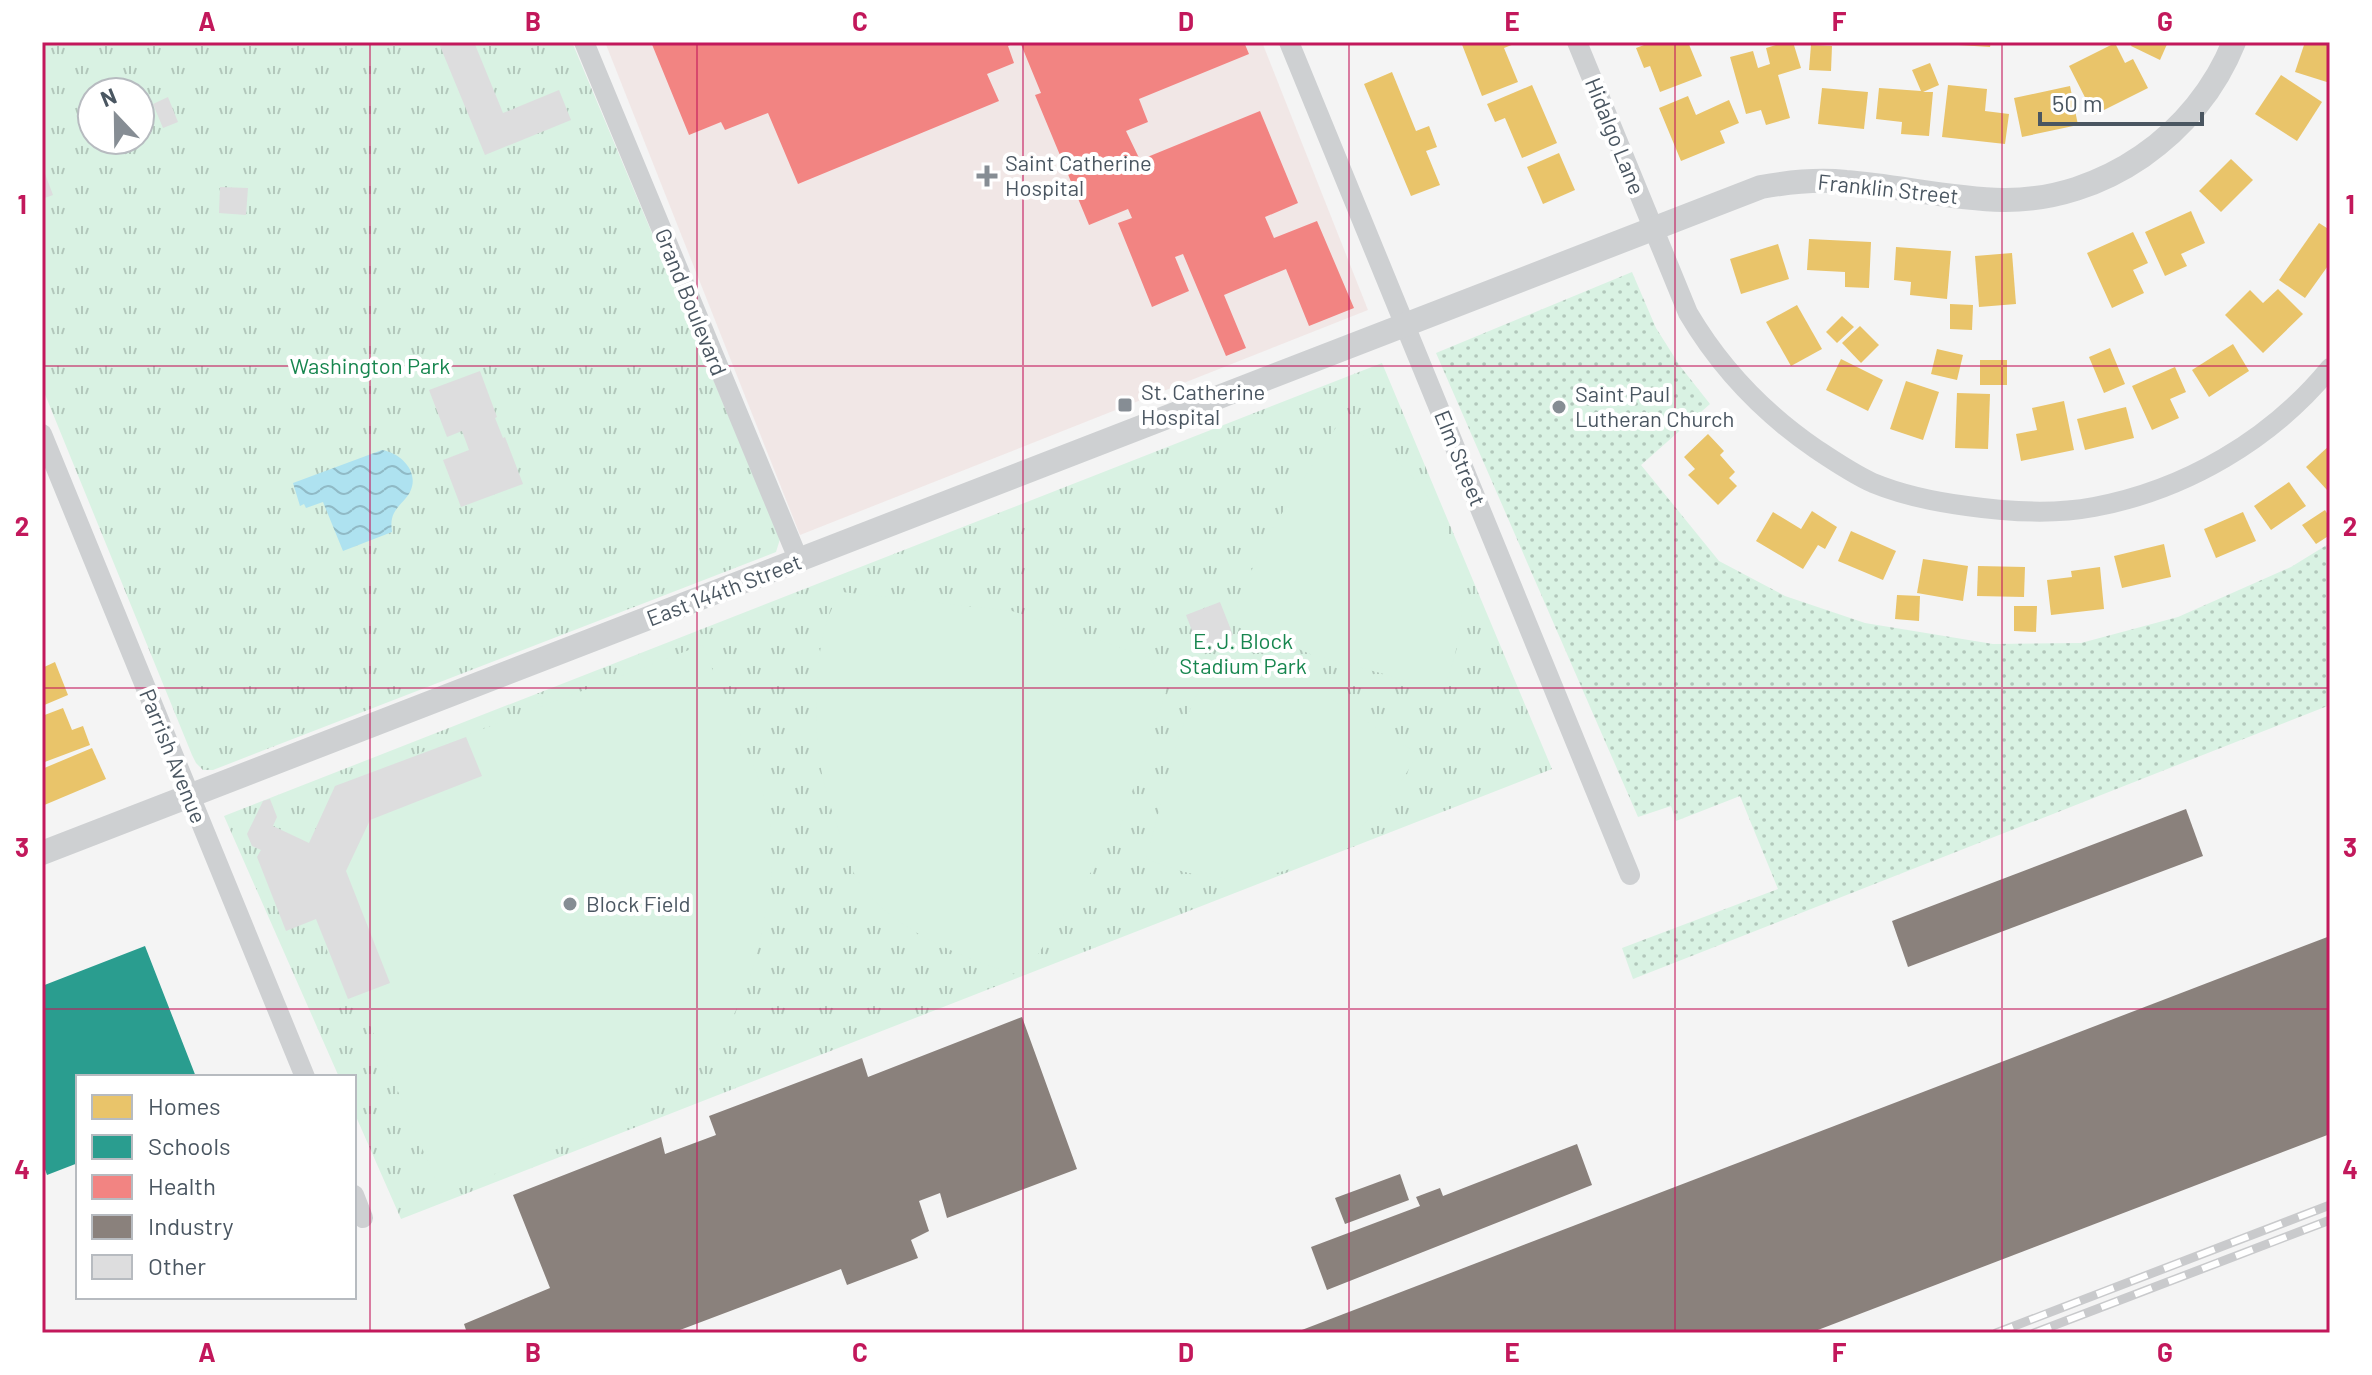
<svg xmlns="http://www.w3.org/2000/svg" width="2372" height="1375" viewBox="0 0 2372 1375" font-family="Barlow,sans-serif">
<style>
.medical{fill:#f1e7e6}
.grass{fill:url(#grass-dots)}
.park{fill:url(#park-tufts);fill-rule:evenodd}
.pitch{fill:#d9f2e3}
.water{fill:url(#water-waves)}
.homes{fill:#e9c46a}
.schools{fill:#2a9d8f}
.health{fill:#f28482}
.industry{fill:#8a817c}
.building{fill:#ddddde}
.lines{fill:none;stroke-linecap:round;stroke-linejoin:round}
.minor{stroke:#ced0d2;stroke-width:20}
.tertiary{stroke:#ced0d2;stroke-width:24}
.rail-casing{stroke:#c9cacc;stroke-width:9}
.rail{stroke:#fff;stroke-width:6;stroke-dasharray:18;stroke-linecap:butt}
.grid{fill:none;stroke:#c2185b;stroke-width:2;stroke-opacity:0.55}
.poi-dot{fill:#868d94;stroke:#fff;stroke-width:3}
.labels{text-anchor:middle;stroke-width:8;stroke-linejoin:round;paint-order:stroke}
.street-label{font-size:22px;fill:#4a5661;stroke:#fff}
.poi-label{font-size:22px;fill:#4a5661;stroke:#fff;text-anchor:start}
.park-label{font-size:22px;fill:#17864f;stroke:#fff}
.neatline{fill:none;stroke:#c2185b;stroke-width:3}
.grid-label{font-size:26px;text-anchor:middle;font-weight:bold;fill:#c2185b}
</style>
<defs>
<pattern id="grass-dots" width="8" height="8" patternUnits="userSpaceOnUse" patternTransform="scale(2)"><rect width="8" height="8" fill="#d9f2e3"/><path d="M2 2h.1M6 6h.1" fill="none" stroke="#b2c7bb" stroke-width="1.8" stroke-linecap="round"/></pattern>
<pattern id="park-tufts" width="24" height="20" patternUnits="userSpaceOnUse" patternTransform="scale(2)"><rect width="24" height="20" fill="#d9f2e3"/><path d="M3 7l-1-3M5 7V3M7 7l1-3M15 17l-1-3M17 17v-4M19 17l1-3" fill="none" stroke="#b2c7bb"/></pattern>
<pattern id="water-waves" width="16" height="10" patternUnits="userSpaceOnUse" patternTransform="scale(2)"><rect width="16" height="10" fill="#aee2f0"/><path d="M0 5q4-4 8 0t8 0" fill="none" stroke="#90bac6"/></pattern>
</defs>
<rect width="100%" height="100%" fill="#f4f4f4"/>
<!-- medical -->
<path class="medical" d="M605 42H1262L1368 310 800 535Z"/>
<!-- grass -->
<path class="grass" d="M1632 272 1656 328 1680 366 1710 404 1641 465 1719 561 1785 596 1865 623 1993 644 2081 643 2178 617 2291 567 2330 543V705L1633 979 1622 948 1778 889 1740 796 1676 821 1671 806 1638 817 1436 353Z"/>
<!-- park -->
<g class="park">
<path d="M42 42H572L780 539 776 552 213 770H203L196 763 192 755 42 387ZM92 92H140V140H92Z"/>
<path d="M1382 363 1552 769 401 1219 354 1112V1077H339L224 816Z"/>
</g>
<!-- pitch -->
<g class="pitch">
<path d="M1340 421C1445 477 1490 578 1443 690L1310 654 1243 625 1236 609 1262 545Z"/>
<path d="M842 592 1012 611 1151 658 1166 692 1120 827 1026 973 1022 976C967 960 895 932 860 884 852 873 849 857 844 845 835 820 826 795 821 769 813 724 812 628 842 592Z"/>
<path d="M702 645 759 779 770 820 772 884 755 963 739 1004 724 1035 706 1060 659 1097 623 1121 594 1134 442 1195 358 997 347 1001 296 872 336 785Z"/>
<path d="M1232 651 1299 679 1418 754C1374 832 1300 891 1204 876 1184 873 1165 866 1146 859L1180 732 1213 659Z"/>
</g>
<!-- water -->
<path class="water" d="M382 450C401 453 420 472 410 492 406 500 398 505 394 513 391 519 391 525 392 532L343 551 323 502 306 508 304 504 300 506 293 483Z"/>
<!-- homes -->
<g class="homes">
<path d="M1461 42H1519L1504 48 1518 82 1482 96Z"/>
<path d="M1652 42H1688L1702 76 1660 92 1650 66 1644 68 1636 48Z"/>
<path d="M1786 42H1793L1801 68 1778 75 1790 118 1766 125 1761 110 1746 114 1730 57 1753 51 1758 68 1770 64 1766 48Z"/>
<path d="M1943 42H1991L1990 47 1943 44Z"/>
<path d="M2133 42H2168L2160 60 2131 46Z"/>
<path d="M2305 42H2330V83L2295 72Z"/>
<path d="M2115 43 2125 63 2133 59 2148 88 2094 115 2069 66Z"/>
<path d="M1811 45 1832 46 1831 71 1809 70Z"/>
<path d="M1930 63 1939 85 1923 92H1933L1929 136 1901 134 1902 122 1876 119 1879 88 1921 91 1912 70Z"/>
<path d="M1392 72 1416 131 1429 126 1437 147 1426 151 1440 185 1411 196 1364 84Z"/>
<path d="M2281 75 2322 102 2297 141 2255 114Z"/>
<path d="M1532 85 1557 143 1522 158 1505 118 1495 122 1487 104Z"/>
<path d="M1948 85 1987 89 1985 111 2009 114 2005 144 1942 137Z"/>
<path d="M2070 86 2078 125 2022 137 2014 98Z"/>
<path d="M1822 88 1868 92 1864 129 1818 124Z"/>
<path d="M1688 96 1696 115 1729 100 1739 123 1720 131 1725 143 1681 161 1659 108Z"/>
<path d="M1559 153 1575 190 1543 204 1527 167Z"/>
<path d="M2231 159 2253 180 2221 212 2199 191Z"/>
<path d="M2191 211 2205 243 2181 254 2187 266 2165 276 2145 232Z"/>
<path d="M2319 223 2330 230V263L2305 298 2279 280Z"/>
<path d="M2133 232 2148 263 2133 270 2144 293 2112 308 2087 253Z"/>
<path d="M1809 239 1871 242 1869 288 1845 287V272L1807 270Z"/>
<path d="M1778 244 1789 279 1741 294 1730 259Z"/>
<path d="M1896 247 1951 251 1947 299 1910 295 1911 282 1894 280Z"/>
<path d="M2012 253 2016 304 1979 307 1975 256Z"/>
<path d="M2278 289 2303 314 2263 353 2225 315 2250 290 2263 303Z"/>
<path d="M1950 304 1973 305 1972 330 1950 329Z"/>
<path d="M1797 305 1822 349 1791 366 1766 322Z"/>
<path d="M1842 316 1854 327 1837 343 1826 332Z"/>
<path d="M1860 326 1879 345 1861 363 1842 343Z"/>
<path d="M2233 344 2249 371 2209 397 2192 370Z"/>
<path d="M2110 348 2125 384 2104 393 2089 357Z"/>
<path d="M1937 349 1963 355 1957 380 1931 374Z"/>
<path d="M1841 359 1883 380 1868 411 1826 390Z"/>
<rect x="1980" y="360" width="27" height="25"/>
<path d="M2175 367 2186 392 2170 399 2179 418 2152 430 2132 386Z"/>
<path d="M1906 381 1939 392 1923 440 1890 429Z"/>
<path d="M1957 393 1990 394 1988 449 1955 448Z"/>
<path d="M2064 401 2074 450 2021 461 2016 434 2037 430 2032 408Z"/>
<path d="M2126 407 2134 438 2085 450 2077 419Z"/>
<path d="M1708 434 1724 451 1720 455 1735 472 1729 478 1737 486 1718 505 1688 475 1695 469 1684 457Z"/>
<path d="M2330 445V487L2327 490 2306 467Z"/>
<path d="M2289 482 2306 506 2271 530 2254 506Z"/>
<path d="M2325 510 2330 518V535L2316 544 2302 525Z"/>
<path d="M1812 511 1837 527 1825 549 1818 545 1803 569 1756 541 1773 512 1801 529Z"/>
<path d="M2243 512 2256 541 2216 558 2204 529Z"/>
<path d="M1851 531 1896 551 1883 580 1838 561Z"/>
<path d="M2164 544 2171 577 2122 588 2114 556Z"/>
<path d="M1923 559 1968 566 1963 601 1917 593Z"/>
<path d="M1978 566 2025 567 2024 597 1977 596Z"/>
<path d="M2100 567 2104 609 2051 615 2047 580 2072 577 2071 571Z"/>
<path d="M1897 595 1920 596 1919 621 1895 619Z"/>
<path d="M2014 606H2037L2036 632 2014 631Z"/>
<path d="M55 662 68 695 42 706V668Z"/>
<path d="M63 708 72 730 83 726 90 745 42 763V716Z"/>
<path d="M92 748 106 779 42 806V769Z"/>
</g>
<!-- schools -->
<path class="schools" d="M145 946 196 1077H78V1163L47 1175 42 1161V986Z"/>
<!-- health -->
<g class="health">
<path d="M651 42H1017L1008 46 1014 63 987 74 999 101 798 184 768 113 725 130 721 122 689 135Z"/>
<path d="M1020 42H1244L1249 54 1139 99 1148 122 1126 131 1140 160 1260 111 1298 203 1265 217 1274 238 1317 221 1354 308 1309 326 1286 269 1224 295 1246 348 1226 356 1183 254 1175 257 1189 291 1152 307 1118 223 1132 218 1128 209 1089 225 1035 95 1041 93Z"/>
</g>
<!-- industry -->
<g class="industry">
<path d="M2186 809 2203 856 1908 967 1892 921Z"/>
<path d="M2330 936V1134L1810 1333H1294Z"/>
<path d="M1022 1017 1077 1169 947 1218 940 1193 919 1201 929 1231 911 1240 918 1258 847 1285 841 1269 672 1333H467L464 1324 550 1288 513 1195 661 1137 665 1154 716 1135 709 1116 862 1058 868 1077Z"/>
<path d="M1577 1144 1592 1185 1327 1290 1311 1247 1420 1206 1416 1197 1440 1188 1443 1196Z"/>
<path d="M1400 1174 1409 1200 1345 1224 1335 1198Z"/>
</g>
<!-- building -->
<g class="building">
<path d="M450 42H474L503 113 559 90 571 120 485 155 440 46Z"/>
<path d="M168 97 178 122 163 128 153 104Z"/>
<path d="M42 166 53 195 42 199Z"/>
<path d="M220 187 248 188 246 215 219 213Z"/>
<path d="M480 371 497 417 495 418 503 438 505 437 523 484 461 507 443 460 469 450 462 431 447 437 429 390Z"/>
<path d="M1220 602 1233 635 1199 649 1186 615Z"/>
<path d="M466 737 482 776 370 820 346 871 390 983 348 999 316 919 286 931 257 857 261 850 252 846 247 834 263 801 270 799 277 817 273 826 309 843 335 786Z"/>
</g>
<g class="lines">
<!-- minor -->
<g class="minor">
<path d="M584 42 799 561"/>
<path d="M1289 42 1630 875"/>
<path d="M1577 42 1688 313C1721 369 1762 412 1816 449 1834 461 1853 474 1873 483 1902 495 1936 502 1967 506 2009 512 2052 515 2094 507 2185 490 2271 440 2330 368"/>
<path d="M42 434 305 1077"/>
<path d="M354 1195 363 1218"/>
</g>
<!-- tertiary -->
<path class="tertiary" d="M42 853 1761 187C1789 182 1818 179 1846 182 1898 186 1950 199 2003 200 2103 201 2197 135 2234 42"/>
<defs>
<g id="rail">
<path d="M1996 1333 2330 1205"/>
<path d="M2034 1333 2330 1220"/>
</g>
</defs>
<!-- rail casing -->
<use href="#rail" class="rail-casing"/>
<!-- rail -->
<use href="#rail" class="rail"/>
</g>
<!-- grid -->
<path class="grid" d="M370 42V1333M697 42V1333M1023 42V1333M1349 42V1333M1675 42V1333M2002 42V1333M42 366H2330M42 688H2330M42 1009H2330"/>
<!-- markers -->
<g class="poi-dot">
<path d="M983 164h8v8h8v8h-8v8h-8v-8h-8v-8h8z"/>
<rect x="1117" y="397" width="16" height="16" rx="4"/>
<circle cx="1559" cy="407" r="8"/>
<circle cx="570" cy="904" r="8"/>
</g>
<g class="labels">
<!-- street labels -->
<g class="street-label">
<text transform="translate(1615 136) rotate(68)" y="8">Hidalgo Lane</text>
<text transform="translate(1888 189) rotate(6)" y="8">Franklin Street</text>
<text transform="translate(691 302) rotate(68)" y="8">Grand Boulevard</text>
<text transform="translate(1460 458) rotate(68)" y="8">Elm Street</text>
<text transform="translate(724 590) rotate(-21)" y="8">East 144th Street</text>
<text transform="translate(173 756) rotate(68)" y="8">Parrish Avenue</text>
</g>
<!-- poi labels -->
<g class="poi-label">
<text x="1005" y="171">Saint Catherine<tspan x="1005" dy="25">Hospital</tspan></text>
<text x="1141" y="400">St. Catherine<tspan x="1141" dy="25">Hospital</tspan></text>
<text x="1575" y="402">Saint Paul<tspan x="1575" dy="25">Lutheran Church</tspan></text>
<text x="586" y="912">Block Field</text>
</g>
<!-- park labels -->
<g class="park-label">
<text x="370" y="374">Washington Park</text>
<text x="1243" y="649">E. J. Block<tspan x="1243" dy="25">Stadium Park</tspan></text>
</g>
</g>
<!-- border -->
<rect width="2372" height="1375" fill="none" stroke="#ffffff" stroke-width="88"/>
<!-- legend -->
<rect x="76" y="1075" width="280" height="224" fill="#ffffff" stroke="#b7bbc0" stroke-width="2"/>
<rect x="92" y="1095" width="40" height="24" fill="#e9c46a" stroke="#b7bbc0" stroke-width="2"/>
<text x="148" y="1115" font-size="24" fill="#4a5661">Homes</text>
<rect x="92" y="1135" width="40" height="24" fill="#2a9d8f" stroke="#b7bbc0" stroke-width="2"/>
<text x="148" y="1155" font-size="24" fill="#4a5661">Schools</text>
<rect x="92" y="1175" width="40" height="24" fill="#f28482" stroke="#b7bbc0" stroke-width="2"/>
<text x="148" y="1195" font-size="24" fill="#4a5661">Health</text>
<rect x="92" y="1215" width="40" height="24" fill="#8a817c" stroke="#b7bbc0" stroke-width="2"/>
<text x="148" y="1235" font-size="24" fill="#4a5661">Industry</text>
<rect x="92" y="1255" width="40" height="24" fill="#ddddde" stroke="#b7bbc0" stroke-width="2"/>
<text x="148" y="1275" font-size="24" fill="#4a5661">Other</text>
<!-- north arrow -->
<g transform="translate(116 116) rotate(338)"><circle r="38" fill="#ffffff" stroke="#b7bbc0" stroke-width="2"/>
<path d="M0-6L14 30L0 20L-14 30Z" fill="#868d94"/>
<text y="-12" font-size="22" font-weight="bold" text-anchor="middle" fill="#4a5661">N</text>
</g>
<!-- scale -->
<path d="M2040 112v12h162v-12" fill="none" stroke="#4a5661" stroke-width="4"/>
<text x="2052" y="112" font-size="24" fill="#4a5661" stroke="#ffffff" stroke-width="6" paint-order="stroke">50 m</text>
<rect x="44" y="44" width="2284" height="1287" class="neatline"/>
<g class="grid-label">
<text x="207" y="31">A</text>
<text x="533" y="31">B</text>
<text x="860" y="31">C</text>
<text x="1186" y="31">D</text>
<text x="1512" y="31">E</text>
<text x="1839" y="31">F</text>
<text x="2165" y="31">G</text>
<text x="22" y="214">1</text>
<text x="2350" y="214">1</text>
<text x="22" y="536">2</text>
<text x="2350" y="536">2</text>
<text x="22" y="857">3</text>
<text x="2350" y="857">3</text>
<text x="22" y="1179">4</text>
<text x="2350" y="1179">4</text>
<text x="207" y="1362">A</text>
<text x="533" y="1362">B</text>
<text x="860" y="1362">C</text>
<text x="1186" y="1362">D</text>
<text x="1512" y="1362">E</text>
<text x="1839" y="1362">F</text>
<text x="2165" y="1362">G</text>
</g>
</svg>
